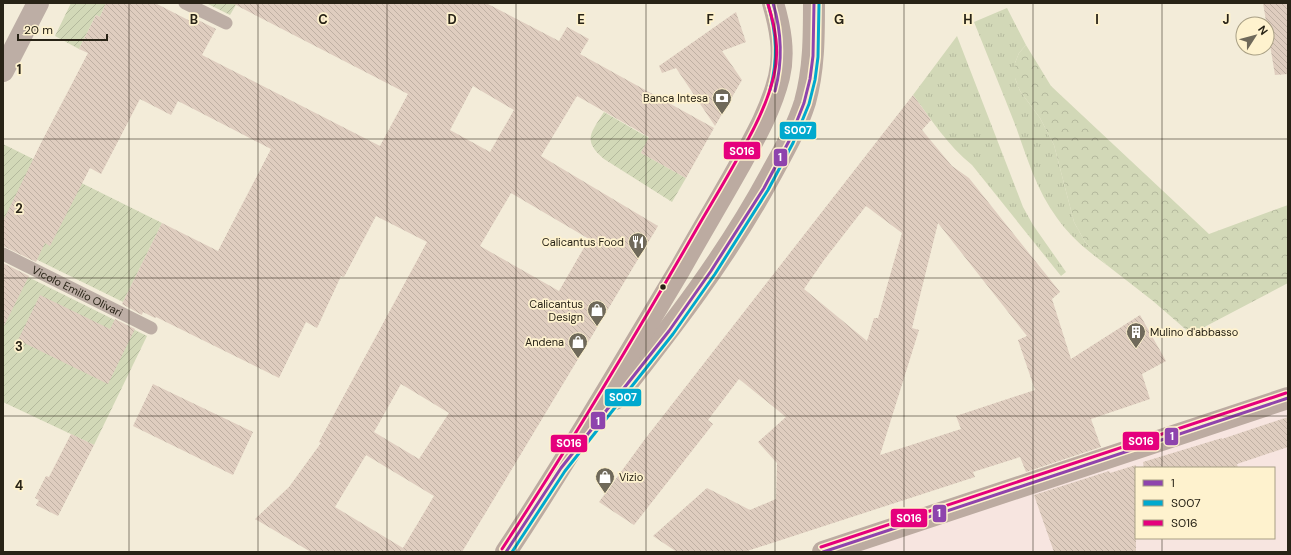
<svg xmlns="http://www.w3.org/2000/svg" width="1291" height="555" viewBox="0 0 1291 555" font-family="'DM Sans',sans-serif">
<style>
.industrial{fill:#f7e5e0;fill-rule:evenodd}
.grass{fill:url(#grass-tufts)}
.forest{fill:url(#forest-crowns)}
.garden{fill:url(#garden-furrows)}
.building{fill:url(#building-back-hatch);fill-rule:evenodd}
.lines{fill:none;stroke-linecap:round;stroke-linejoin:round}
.lane{stroke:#bdaea5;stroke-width:13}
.street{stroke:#bdaea5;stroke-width:22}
.secondary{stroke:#bcaba1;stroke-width:22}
.bus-1-casing{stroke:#fef2ce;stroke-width:6}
.bus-2-casing{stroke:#fef2ce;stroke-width:6}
.bus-3-casing{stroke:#fef2ce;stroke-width:6}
.bus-1{stroke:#8e44ad;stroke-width:3}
.bus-2{stroke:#00a9ce;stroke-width:3}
.bus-3{stroke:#e5007d;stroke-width:3}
.grid{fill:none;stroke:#282316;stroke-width:1;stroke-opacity:0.55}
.bus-dot{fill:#282316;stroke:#fef2ce;stroke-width:1.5}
.labels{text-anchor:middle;stroke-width:3.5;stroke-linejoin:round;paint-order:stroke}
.poi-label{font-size:11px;fill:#282316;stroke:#fef2ce;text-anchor:end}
.street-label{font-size:11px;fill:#282316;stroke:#fef2ce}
.grid-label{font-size:13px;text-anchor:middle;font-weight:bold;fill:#282316;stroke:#fef2ce;stroke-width:3.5;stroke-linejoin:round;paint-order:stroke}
.line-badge{stroke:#fef2ce;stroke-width:1.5}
.badge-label{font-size:11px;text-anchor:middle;font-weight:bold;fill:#fff}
</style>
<defs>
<pattern id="grass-tufts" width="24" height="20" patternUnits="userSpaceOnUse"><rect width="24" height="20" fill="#d2d8b7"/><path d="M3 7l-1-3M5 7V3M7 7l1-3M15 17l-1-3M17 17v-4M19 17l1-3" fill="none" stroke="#b4b99d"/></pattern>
<pattern id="forest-crowns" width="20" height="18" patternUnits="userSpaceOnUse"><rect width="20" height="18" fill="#d2d8b7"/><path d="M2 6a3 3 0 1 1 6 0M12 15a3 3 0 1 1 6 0" fill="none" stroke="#b4b99d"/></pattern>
<pattern id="garden-furrows" width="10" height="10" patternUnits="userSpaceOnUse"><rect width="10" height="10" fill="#d2d8b7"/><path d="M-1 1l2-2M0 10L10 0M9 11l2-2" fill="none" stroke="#b4b99d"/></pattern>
<pattern id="building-back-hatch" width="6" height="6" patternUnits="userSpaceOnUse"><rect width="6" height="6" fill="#dfcdbf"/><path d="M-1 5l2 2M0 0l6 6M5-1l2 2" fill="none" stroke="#bfb0a3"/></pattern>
</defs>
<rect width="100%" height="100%" fill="#f3ecd9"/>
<!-- industrial -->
<path class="industrial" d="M1288 401V552H855ZM1136 468H1274V538H1136Z"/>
<!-- grass -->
<g class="grass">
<path d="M1007 8 1026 45 1019 53 1015 63V78L1020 91 1040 118 1054 145 1074 222 1085 242 1108 266C1089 252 1071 238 1057 218 1037 191 1027 158 1016 127 1002 91 988 57 974 22Z"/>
<path d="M957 36 1023 207 1033 225 1066 272 1061 276 972 165C948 146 931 119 913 95Z"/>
</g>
<!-- forest -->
<path class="forest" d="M1026 45 1051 86 1209 234 1288 205V283L1191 334 1153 301 1108 266 1085 242 1074 222 1054 145 1040 118 1020 91 1015 78V63L1019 53Z"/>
<!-- garden -->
<g class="garden">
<path d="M71 3H106L100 17 96 15 79 49 55 36Z"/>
<path d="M206 3H237L230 15Z"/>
<path d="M604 112 649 138 641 153 686 178 672 202 604 159C582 140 591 133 604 112Z"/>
<path d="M3 144 162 223 123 302 3 243Z"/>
<path d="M28 277 147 336 94 445 3 402V298Z"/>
</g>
<!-- building -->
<g class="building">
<path d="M106 3H155L194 23 196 19 216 29 202 55 380 146 408 94 232 3H486L559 41 567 27 589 39 580 54 714 128 686 178 641 153 649 137 577 96 541 156 658 226 462 552H311L255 519 289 487 321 443 319 442 427 242 376 216 344 277 341 276 317 328 306 322 279 378 156 317 155 318 143 312 142 315 122 304 162 223 218 251 271 149 178 101 171 115 140 99 101 174 90 168 50 246 45 243 36 262 3 246V221L41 143 88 53 79 49 96 15 100 17ZM473 86 514 110 490 152 450 130ZM511 193 589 239 559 291 480 246ZM401 384 449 413 419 459 374 432ZM366 455 434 496 403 548 335 507Z"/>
<path d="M1263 3H1288V74L1275 75Z"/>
<path d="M736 12 746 42 722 51 742 80 715 126 676 68 662 73 659 66Z"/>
<path d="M913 95 931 120 922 130 952 166 969 178 1060 292 1052 299 1071 359 1140 315 1166 361 1142 374 1150 399 1091 419 1101 447 1026 472 1020 457 973 472 975 477 744 552H677L653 536 707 488 750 510 776 499 777 463 758 442 786 417 739 379 708 420 713 424 634 525 599 502 645 439ZM866 206 902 233 878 318H874L867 341 804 289 824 260ZM938 223 1027 336 1018 340 1035 390 956 416 961 429 880 455 919 330 912 328Z"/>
<path d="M3 263 29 276 3 328Z"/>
<path d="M40 295 110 329 115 319 135 329 108 384 18 340Z"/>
<path d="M153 384 253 432 233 475 133 426Z"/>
<path d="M1288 417V447L1237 464 1238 468H1144L1143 462 1222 438V439Z"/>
<path d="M71 434 94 445 58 516 36 505 39 500 35 498 46 476 49 477Z"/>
<path d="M1136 465V552H1054L1034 495 1109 471 1110 473Z"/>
</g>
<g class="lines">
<!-- lane -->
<g class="lane">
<path d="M185 3 226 23"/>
<path id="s1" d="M3 254 151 328"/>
</g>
<!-- street -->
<path class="street" d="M3 71 38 3"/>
<!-- secondary -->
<g class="secondary">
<path d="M615 399C671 328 727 256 770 176 783 152 797 128 805 102 814 69 814 37 814 3"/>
<path d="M506 552C567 460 623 364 680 269 699 235 719 202 738 168 754 139 771 110 779 77 785 52 780 27 773 3"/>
<path d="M823 552 1288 398"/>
</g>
<defs>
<g id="bus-1">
<path d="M773 3C782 33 783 61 775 91"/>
<path d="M506 552 561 468 669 331 711 271 764 188 789 141 804 103 810 79 813 56 814 3"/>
<path d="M823 552 1288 398"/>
</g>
<g id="bus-2">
<path d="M768 4C777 34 778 60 770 90"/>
<path d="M512 552 565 471 673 334 715 274 768 190 793 143 809 104 815 80 818 57 819 3"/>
</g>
<g id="bus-3">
<path d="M821 547 1286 393"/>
<path d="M502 549C570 445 634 338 696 230 711 204 727 178 741 152 755 128 768 102 774 75 780 51 775 27 768 4"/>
</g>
</defs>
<!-- bus-1 casing -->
<use href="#bus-1" class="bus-1-casing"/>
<!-- bus-2 casing -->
<use href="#bus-2" class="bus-2-casing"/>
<!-- bus-3 casing -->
<use href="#bus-3" class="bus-3-casing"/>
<!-- bus-1 -->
<use href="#bus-1" class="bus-1"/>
<!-- bus-2 -->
<use href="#bus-2" class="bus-2"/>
<!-- bus-3 -->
<use href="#bus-3" class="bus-3"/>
</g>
<!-- grid -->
<path class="grid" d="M129 3V552M258 3V552M387 3V552M516 3V552M646 3V552M775 3V552M904 3V552M1033 3V552M1162 3V468M3 139H1288M3 278H1288M3 416H1288M1162 538V552"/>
<!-- icons -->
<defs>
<symbol id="bank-pin" viewBox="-11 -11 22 30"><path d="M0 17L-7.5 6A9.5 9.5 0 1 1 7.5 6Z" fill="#6f695a" stroke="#fef2ce"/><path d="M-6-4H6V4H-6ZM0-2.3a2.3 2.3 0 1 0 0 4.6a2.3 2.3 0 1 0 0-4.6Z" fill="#fff"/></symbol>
<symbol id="restaurant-pin" viewBox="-11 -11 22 30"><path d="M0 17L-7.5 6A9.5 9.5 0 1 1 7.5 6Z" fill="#6f695a" stroke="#fef2ce"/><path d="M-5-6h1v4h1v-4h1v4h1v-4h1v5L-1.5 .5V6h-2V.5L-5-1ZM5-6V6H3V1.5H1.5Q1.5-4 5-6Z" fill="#fff"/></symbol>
<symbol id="shop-pin" viewBox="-11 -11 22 30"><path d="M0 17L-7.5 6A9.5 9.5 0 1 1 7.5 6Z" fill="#6f695a" stroke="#fef2ce"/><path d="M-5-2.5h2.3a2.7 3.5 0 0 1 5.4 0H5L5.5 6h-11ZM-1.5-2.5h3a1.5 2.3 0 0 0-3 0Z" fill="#fff"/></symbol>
<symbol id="building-pin" viewBox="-11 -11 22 30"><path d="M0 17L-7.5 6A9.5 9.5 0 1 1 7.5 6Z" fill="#6f695a" stroke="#fef2ce"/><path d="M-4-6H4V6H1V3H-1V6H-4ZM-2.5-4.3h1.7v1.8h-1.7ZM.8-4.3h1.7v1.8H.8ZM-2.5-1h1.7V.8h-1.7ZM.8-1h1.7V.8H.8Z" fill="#fff"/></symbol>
</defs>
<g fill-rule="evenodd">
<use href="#bank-pin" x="711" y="87" width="22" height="30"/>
<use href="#restaurant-pin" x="627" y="231" width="22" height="30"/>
<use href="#shop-pin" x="586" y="299" width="22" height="30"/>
<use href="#building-pin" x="1125" y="321" width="22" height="30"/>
<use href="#shop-pin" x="567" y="331" width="22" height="30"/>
<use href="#shop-pin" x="594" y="466" width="22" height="30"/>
</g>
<!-- markers -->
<circle class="bus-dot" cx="663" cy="287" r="3.5"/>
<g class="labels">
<!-- poi labels -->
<g class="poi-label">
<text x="708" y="102">Banca Intesa</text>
<text x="624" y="246">Calicantus Food</text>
<text x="583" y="308">Calicantus<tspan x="583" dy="13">Design</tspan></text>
<text x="1150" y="336" text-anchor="start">Mulino d'abbasso</text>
<text x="564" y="346">Andena</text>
<text x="619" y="481" text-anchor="start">Vizio</text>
</g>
<!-- street labels -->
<g class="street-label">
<text dy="4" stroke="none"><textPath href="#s1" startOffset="83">Vicolo Emilio Olivari</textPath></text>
</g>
</g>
<g class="grid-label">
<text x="194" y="24">B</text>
<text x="323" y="24">C</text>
<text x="452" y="24">D</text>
<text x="581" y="24">E</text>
<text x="710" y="24">F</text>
<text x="839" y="24">G</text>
<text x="968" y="24">H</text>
<text x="1097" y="24">I</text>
<text x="1226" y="24">J</text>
<text x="19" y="74">1</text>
<text x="19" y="213">2</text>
<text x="19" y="351">3</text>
<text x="19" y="490">4</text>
</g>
<g class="line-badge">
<rect x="779" y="121" width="38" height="19" rx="4" fill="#00a9ce"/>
<rect x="723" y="141" width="38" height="19" rx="4" fill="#e5007d"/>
<rect x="773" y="148" width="15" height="19" rx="4" fill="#8e44ad"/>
<rect x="604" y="388" width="38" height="19" rx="4" fill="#00a9ce"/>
<rect x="590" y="411" width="16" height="19" rx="4" fill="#8e44ad"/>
<rect x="1164" y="427" width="15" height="19" rx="4" fill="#8e44ad"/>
<rect x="1122" y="431" width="38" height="20" rx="4" fill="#e5007d"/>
<rect x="550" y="434" width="38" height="19" rx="4" fill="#e5007d"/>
<rect x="932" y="504" width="15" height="19" rx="4" fill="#8e44ad"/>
<rect x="890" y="508" width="38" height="20" rx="4" fill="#e5007d"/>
</g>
<g class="badge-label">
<text x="798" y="134">S007</text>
<text x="742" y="155">S016</text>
<text x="780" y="161">1</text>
<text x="623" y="401">S007</text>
<text x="598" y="425">1</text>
<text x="1172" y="440">1</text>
<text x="1141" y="445">S016</text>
<text x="569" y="447">S016</text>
<text x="939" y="517">1</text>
<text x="909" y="522">S016</text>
</g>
<!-- border -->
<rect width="1291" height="555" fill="none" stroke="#282316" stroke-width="8"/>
<!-- legend -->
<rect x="1135" y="467" width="140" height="72" fill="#fef2ce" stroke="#a89f84"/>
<rect x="1143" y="480" width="20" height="6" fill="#8e44ad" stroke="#a89f84"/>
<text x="1171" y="487" font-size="12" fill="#282316">1</text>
<rect x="1143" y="500" width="20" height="6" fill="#00a9ce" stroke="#a89f84"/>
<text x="1171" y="507" font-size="12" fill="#282316">S007</text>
<rect x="1143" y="520" width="20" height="6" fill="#e5007d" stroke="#a89f84"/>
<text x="1171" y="527" font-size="12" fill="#282316">S016</text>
<!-- north arrow -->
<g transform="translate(1255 36) rotate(54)"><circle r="19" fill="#fef2ce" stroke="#a89f84"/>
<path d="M0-3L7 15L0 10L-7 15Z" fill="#6f695a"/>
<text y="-6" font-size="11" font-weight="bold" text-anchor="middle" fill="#282316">N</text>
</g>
<!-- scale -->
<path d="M18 34v6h89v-6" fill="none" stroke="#282316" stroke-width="2"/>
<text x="24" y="34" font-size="12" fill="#282316" stroke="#fef2ce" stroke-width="3" paint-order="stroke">20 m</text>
</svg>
